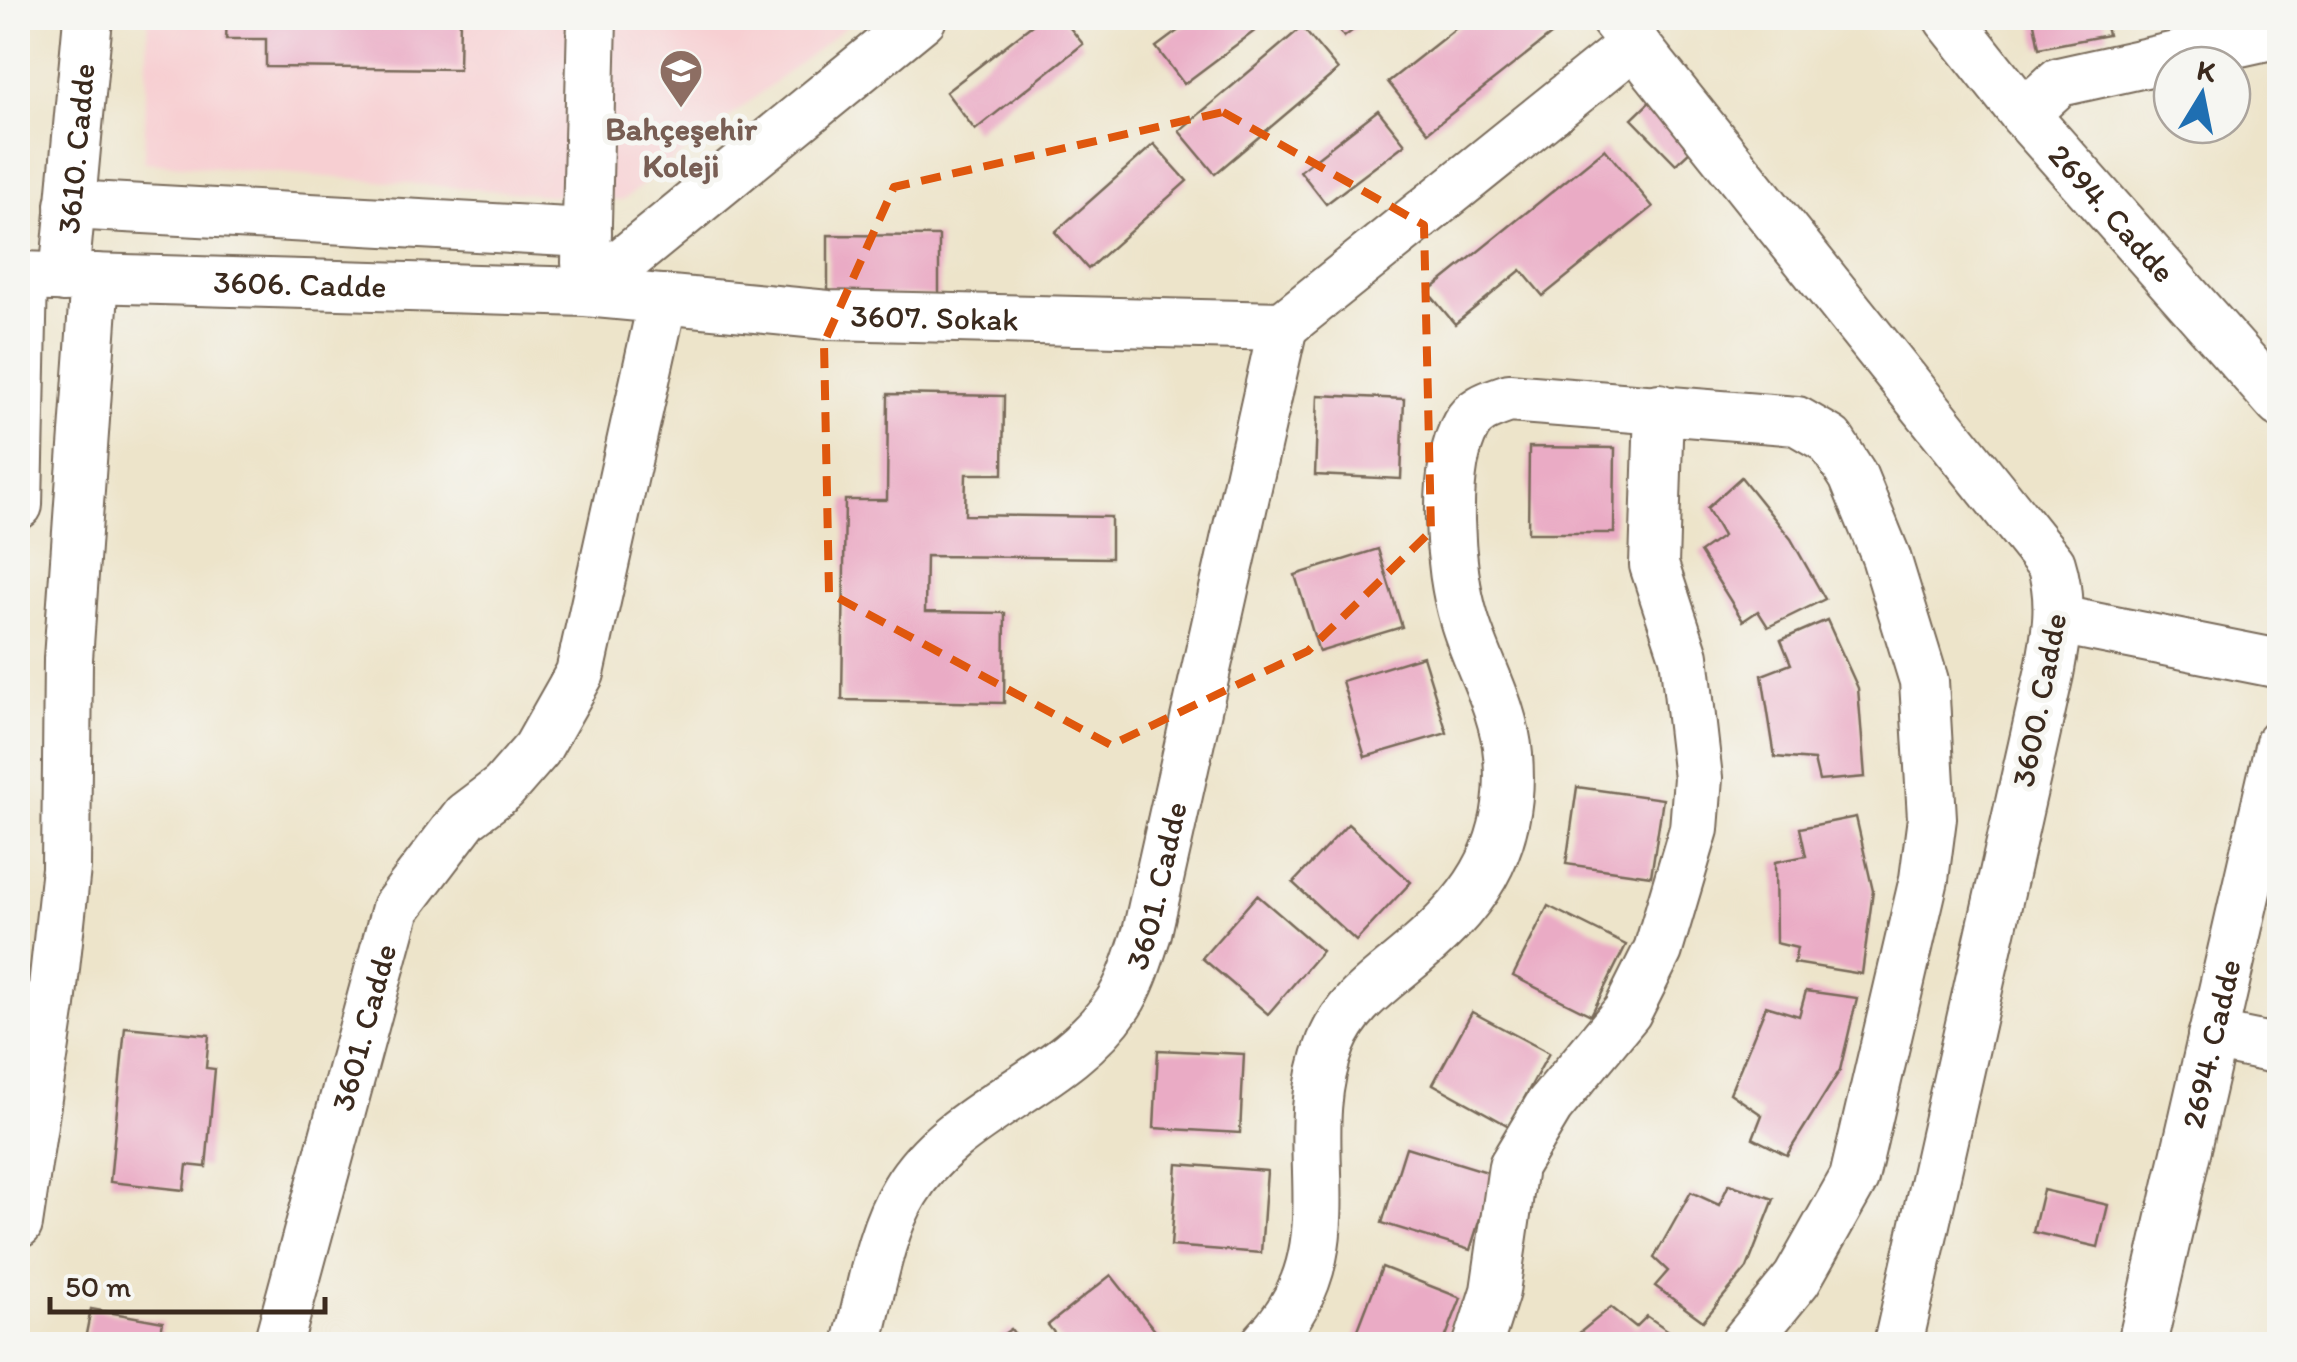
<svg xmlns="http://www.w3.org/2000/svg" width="2297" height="1362" viewBox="0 0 2297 1362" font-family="Itim,sans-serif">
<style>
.built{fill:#f7cfd2}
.building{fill:#eaabc5}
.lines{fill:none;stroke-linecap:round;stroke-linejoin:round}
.minor-casing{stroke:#796b5a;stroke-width:52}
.minor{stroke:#fff;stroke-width:48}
.marked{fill:none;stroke:#df570d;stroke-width:8;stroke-dasharray:20 12;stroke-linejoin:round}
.labels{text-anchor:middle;stroke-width:10;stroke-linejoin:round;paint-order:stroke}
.education-label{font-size:32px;font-weight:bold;fill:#785e54;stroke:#f6f6f2}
.street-label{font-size:32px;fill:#3b2a1e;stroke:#f6f6f2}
</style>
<rect width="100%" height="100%" fill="#f6f6f2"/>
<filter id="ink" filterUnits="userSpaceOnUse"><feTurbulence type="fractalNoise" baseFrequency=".01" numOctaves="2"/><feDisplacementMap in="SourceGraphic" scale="20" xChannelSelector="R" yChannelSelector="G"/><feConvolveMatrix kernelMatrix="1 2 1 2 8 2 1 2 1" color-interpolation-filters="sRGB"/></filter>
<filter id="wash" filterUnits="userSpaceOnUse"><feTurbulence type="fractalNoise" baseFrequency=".0048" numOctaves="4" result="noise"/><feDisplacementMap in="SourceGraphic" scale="40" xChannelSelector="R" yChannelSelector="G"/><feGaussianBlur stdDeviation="2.25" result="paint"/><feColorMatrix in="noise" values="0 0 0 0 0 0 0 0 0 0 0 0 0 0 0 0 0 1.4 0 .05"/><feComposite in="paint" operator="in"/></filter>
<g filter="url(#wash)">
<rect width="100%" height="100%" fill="#ede4ca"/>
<!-- built -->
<path class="built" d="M148 18H857L622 201 144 162Z"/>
<g id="blocks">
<!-- building -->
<g class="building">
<path d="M227 18H460L459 69 266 67V39H226Z"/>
<path d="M1041 18H1062L1083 44 975 130 946 92Z"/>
<path d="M1195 18H1272L1184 84 1156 47Z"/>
<path d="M1330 18H1369L1344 37Z"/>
<path d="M1469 18H1545L1556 31 1428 132 1388 82Z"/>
<path d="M2033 18H2104L2108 35 2039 48Z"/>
<path d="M1302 27 1338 70 1215 174 1179 131Z"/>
<path d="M1661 91 1705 137 1676 164 1632 119Z"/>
<path d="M1378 110 1405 144 1326 204 1300 171Z"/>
<path d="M1154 144 1187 181 1088 269 1055 232Z"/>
<path d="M1605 149 1653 207 1543 296 1521 270 1455 324 1428 292Z"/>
<path d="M828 235 939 236V296L828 294Z"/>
<path d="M888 394 1004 396 1003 474H966L965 515 1111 517V558L926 556 925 612 1005 613 1004 703 842 700 845 500H887Z"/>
<path d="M1318 395 1404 399 1401 479 1315 475Z"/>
<path d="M1529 447 1615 448 1614 533H1528Z"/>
<path d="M1741 477 1791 539 1825 599 1768 627 1758 611 1743 621 1700 552 1723 536 1707 508Z"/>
<path d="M1378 549 1402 627 1319 652 1295 575Z"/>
<path d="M1827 620 1858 688 1865 777 1819 781 1814 760 1775 757 1762 675 1791 664 1781 640Z"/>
<path d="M1423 656 1447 733 1365 757 1342 681Z"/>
<path d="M1577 787 1663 799 1651 876 1566 864Z"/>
<path d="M1856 817 1873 891 1862 974 1794 963 1797 948 1776 943 1775 862 1806 856 1800 828Z"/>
<path d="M1348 824 1411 882 1356 941 1293 883Z"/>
<path d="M1257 895 1322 951 1268 1014 1202 958Z"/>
<path d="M1548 906 1626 945 1591 1015 1513 976Z"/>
<path d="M1806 991 1857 998 1840 1070 1787 1155 1753 1138 1762 1115 1730 1093 1766 1006 1799 1016Z"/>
<path d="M1472 1012 1549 1053 1509 1126 1433 1084Z"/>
<path d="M125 1027 209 1035 206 1068 215 1069 206 1167 187 1165 184 1190 110 1182Z"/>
<path d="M1158 1050 1244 1054 1240 1133 1154 1128Z"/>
<path d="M1406 1147 1494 1174 1470 1250 1382 1223Z"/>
<path d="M1177 1164 1267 1171 1261 1253 1171 1246Z"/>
<path d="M1729 1184 1774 1199 1747 1268 1703 1321 1655 1286 1668 1271 1654 1258 1691 1192 1719 1205Z"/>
<path d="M2043 1190 2108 1205 2098 1247 2033 1232Z"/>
<path d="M1382 1267 1461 1298 1443 1344H1366L1354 1340Z"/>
<path d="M1111 1275 1164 1342 1161 1344H1063L1048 1325Z"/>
<path d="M1611 1307 1636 1327 1647 1316 1685 1342 1566 1344Z"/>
<path d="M91 1309 163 1322 159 1344H84Z"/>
<path d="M1011 1329 1022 1344H989Z"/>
</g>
</g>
</g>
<g filter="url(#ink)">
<use href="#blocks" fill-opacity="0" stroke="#796b5a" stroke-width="2.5"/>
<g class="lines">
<defs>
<g id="minor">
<path d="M1614 18 2051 564C2063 602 2056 636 2049 674L1898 1344"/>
<path id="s1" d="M1948 18 2024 114 2280 403"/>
<path d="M2024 114 2059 82 2280 33"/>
<path d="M70 205 587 233"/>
<path d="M586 263 592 18"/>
<path id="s2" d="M18 276 586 292 828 315 1283 326"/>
<path id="s3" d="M64 278 88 18"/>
<path d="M586 292 922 18"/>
<path d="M1283 326 1635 43"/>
<path d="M18 505 23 276"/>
<path d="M2059 620 2280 664"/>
<path d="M2212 1036 2280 1050"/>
<path d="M18 1224 51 1005 66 868 68 659 95 278"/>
<path id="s4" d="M278 1344 396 908 466 816 503 788 537 749 580 673 663 299"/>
<path id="s5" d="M857 1344C871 1295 878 1235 905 1191 954 1109 1065 1084 1118 1004 1132 983 1139 957 1147 933L1283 326"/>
<path d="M1265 1344C1358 1247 1290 1148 1331 1043 1345 1008 1372 988 1400 965 1471 908 1516 852 1508 755 1504 706 1477 664 1464 619 1449 570 1441 470 1466 425 1475 408 1493 404 1509 398L1797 421 1830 440 1853 476 1886 557 1924 681 1932 818 1924 879 1854 1178 1797 1279 1744 1344"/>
<path d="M1478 1344 1495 1291 1513 1166 1549 1106 1627 1012 1658 950 1694 829 1698 778 1684 656 1654 565 1659 408"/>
<path id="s6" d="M2142 1344 2280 743"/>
</g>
</defs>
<!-- minor casing -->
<use href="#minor" class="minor-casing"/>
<!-- minor -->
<use href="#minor" class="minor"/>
</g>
</g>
<!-- marked area -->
<path class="marked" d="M1223 112 1424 225 1431 531 1308 651 1111 745 829 593 824 343 894 187Z"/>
<!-- icons -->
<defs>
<symbol id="school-pin" viewBox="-11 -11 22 30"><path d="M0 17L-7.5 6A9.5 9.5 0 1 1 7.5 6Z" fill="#8d6e63" stroke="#f6f6f2"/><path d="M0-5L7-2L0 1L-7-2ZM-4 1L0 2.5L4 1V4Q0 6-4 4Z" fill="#fff"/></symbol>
</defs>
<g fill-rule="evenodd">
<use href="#school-pin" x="656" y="46" width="50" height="68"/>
</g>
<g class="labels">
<!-- education labels -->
<g class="education-label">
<text x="681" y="140">Bahçeşehir<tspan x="681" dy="37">Koleji</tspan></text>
</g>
<!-- street labels -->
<g class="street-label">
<text dy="11" stroke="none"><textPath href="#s3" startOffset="130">3610. Cadde</textPath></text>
<text dy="11" stroke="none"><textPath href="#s1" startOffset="255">2694. Cadde</textPath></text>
<text dy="11" stroke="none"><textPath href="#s2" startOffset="282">3606. Cadde</textPath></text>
<text dy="11" stroke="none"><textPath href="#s2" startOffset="918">3607. Sokak</textPath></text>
<text transform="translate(2039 700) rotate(-79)" y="11">3600. Cadde</text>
<text dy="11" stroke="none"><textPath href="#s5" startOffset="572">3601. Cadde</textPath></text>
<text dy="11" stroke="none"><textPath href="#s4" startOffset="328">3601. Cadde</textPath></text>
<text dy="11" stroke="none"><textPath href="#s6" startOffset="308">2694. Cadde</textPath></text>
</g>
</g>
<!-- margin -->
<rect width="2297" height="1362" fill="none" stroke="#f6f6f2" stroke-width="60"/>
<!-- north arrow -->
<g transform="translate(2202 95) rotate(10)"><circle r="48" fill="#f6f6f2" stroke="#aba49d" stroke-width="2.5"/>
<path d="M0-8L18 38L0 25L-18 38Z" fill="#1f6fb2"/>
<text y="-15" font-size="28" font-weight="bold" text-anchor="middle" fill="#3b2a1e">K</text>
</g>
<!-- scale -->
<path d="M50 1297v15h275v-15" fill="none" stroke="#3b2a1e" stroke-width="5"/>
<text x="65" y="1297" font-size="30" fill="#3b2a1e" stroke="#f6f6f2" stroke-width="8" paint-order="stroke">50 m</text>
</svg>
